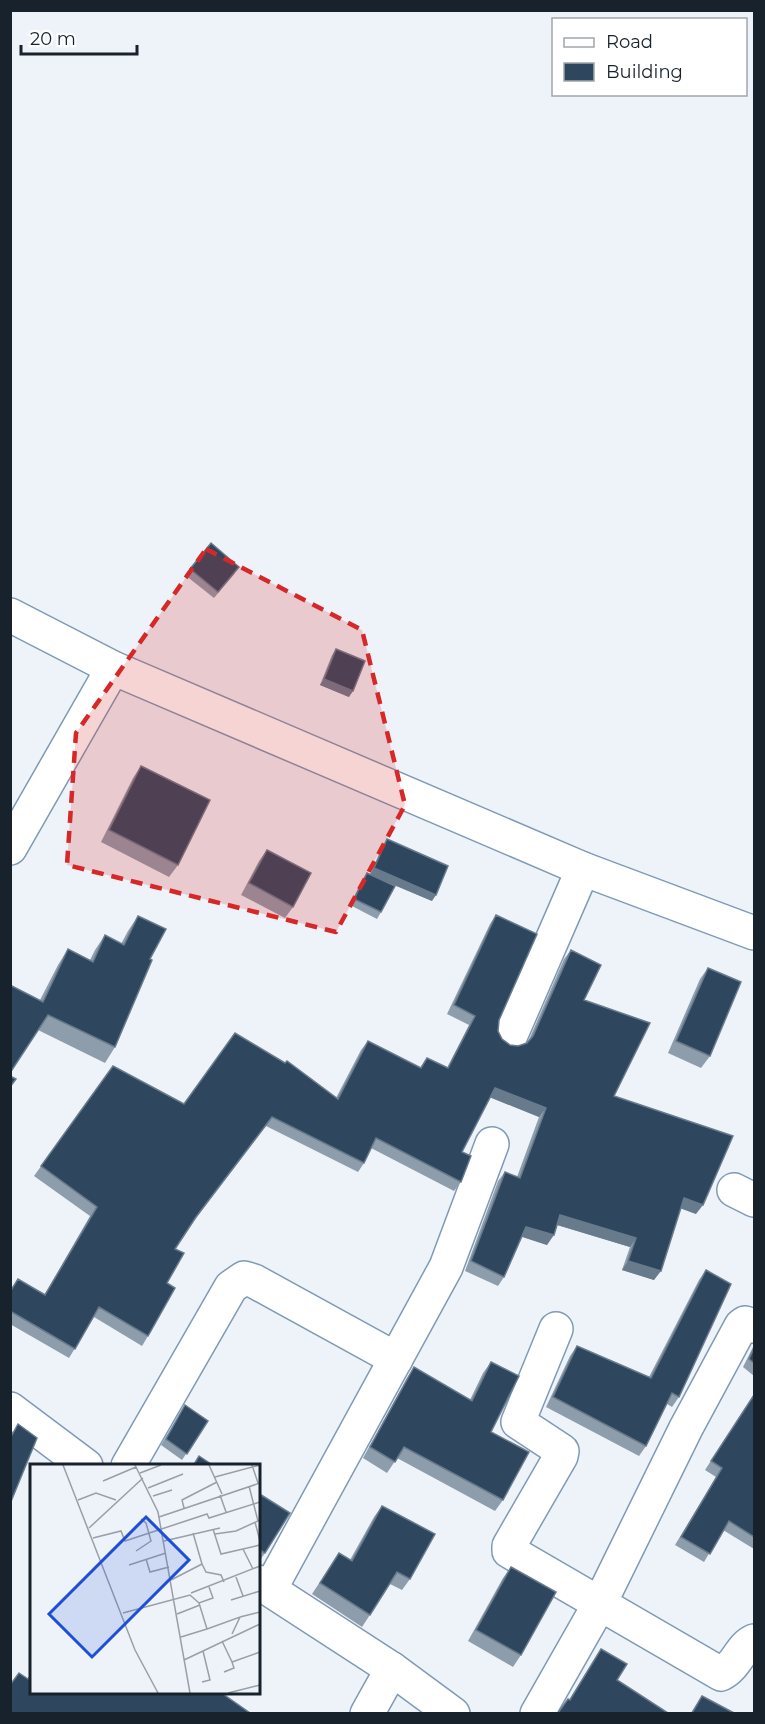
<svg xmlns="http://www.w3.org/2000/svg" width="765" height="1724" viewBox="0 0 765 1724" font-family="Montserrat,sans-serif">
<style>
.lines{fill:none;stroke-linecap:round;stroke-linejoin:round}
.minor-casing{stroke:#7f9ab5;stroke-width:36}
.minor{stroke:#fff;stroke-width:33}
.wall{fill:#8e9dac}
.shaded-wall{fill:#687b8c}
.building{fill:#2f475e;stroke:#687b8c;stroke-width:1.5}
.marked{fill:#d62828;fill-opacity:0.2;stroke:#d62828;stroke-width:4.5;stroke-dasharray:12 8;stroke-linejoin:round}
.inset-road{fill:none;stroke:#989fa7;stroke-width:1.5}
.view{fill:#1d4ed8;fill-opacity:0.15;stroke:#1d4ed8;stroke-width:3}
.inset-edge{fill:none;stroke:#18222d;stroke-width:3}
</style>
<rect width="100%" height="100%" fill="#eef3f9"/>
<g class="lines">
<defs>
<g id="minor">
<path d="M10 615 113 668 583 869 754 933"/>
<path d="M10 848 113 668"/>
<path d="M510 1037 583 869"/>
<path d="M734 1190 754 1200"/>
<path d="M556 1329 518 1422 562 1451 561 1456 509 1546V1551L721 1674C737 1666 740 1647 754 1641"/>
<path d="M10 1409 86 1466"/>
<path d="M128 1466 231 1287 244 1278 254 1281 396 1359"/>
<path d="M258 1582 392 1669 453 1714"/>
<path d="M270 1589 446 1267 492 1144"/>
<path d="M367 1714 392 1669"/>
<path d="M537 1714 599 1605 686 1428 741 1326 745 1323 754 1326"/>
</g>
</defs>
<!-- minor casing -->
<use href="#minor" class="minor-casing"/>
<!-- minor -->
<use href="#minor" class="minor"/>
</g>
<!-- wall -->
<g class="wall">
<path d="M190 569 235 573 214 598 185 575Z"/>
<path d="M336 649 349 697 320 685 332 655Z"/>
<path d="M141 766 178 865 169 877 101 842 133 778Z"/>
<path d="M387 839 432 901 383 880 381 912 377 919 350 905 363 879 367 873 370 874 383 845Z"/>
<path d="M267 850 293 907 285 918 241 895 259 861Z"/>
<path d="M496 915 499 1020 498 1031 502 1039 510 1045 518 1046 527 1043 528 1042 564 959 571 950 584 1000 614 1096 696 1214 680 1208 654 1280 622 1270 630 1247 557 1225 547 1245 522 1237 504 1277 498 1286 465 1271 498 1181 505 1172 517 1177 539 1117 490 1097 462 1152 461 1182 454 1191 371 1148 364 1163 358 1172 266 1126 193 1222 175 1249 167 1283 148 1336 142 1346 94 1317 69 1358 10 1324V1290L18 1279 45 1294 90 1216 34 1176 113 1066 184 1104 336 1098 361 1050 368 1041 420 1068 427 1058 447 1068 469 1025 447 1014 490 924Z"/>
<path d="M138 916 150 959 115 1047 105 1063 38 1030 40 1000 58 965 68 949 90 960 95 950 105 935 121 944 128 931Z"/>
<path d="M708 968 710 1056 701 1068 668 1053 700 979Z"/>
<path d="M706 1270 679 1397 672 1407 667 1404 646 1446 639 1456 546 1407 570 1356 577 1346 649 1377 699 1280Z"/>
<path d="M754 1345V1376L743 1367Z"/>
<path d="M491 1362V1432L503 1500 495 1511 397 1458 387 1473 363 1458 407 1378 414 1367 470 1400 483 1373Z"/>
<path d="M754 1394V1549L723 1530 704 1562 675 1545 716 1477 705 1470Z"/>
<path d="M185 1405 208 1421 182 1460 161 1445Z"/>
<path d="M258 1493 265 1553 258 1563Z"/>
<path d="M382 1506 410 1579 402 1590 390 1584 362 1627 312 1594 339 1553 350 1560 374 1517Z"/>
<path d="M511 1567 521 1655 513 1667 468 1641 503 1578Z"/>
<path d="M601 1649 617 1680 668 1713 569 1700Z"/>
<path d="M702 1696 734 1713H691Z"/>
</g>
<!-- shaded-wall -->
<g class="shaded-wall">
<path d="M324 679 353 691 349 697 320 685Z"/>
<path d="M374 868 436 895 432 901 370 875Z"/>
<path d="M495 1088 546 1108 539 1117 489 1097Z"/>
<path d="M684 1198 703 1205 696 1214 677 1207Z"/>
<path d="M560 1215 636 1238 630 1247 554 1224Z"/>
<path d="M526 1227 554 1235 547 1245 520 1236Z"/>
<path d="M628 1261 661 1271 654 1280 622 1270Z"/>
</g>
<!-- building -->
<g class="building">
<path d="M211 543 239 567 218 592 190 569Z"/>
<path d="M336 649 365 661 353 691 324 679Z"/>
<path d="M141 766 210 800 178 865 109 830Z"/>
<path d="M387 839 448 866 436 895 374 868Z"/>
<path d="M267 850 311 873 293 907 249 883Z"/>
<path d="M367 873 395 886 381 912 354 899Z"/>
<path d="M496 915 537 934 499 1020 498 1031 502 1039 510 1045 518 1046 527 1043 533 1036 571 950 601 965 584 1000 650 1023 614 1096 733 1136 703 1205 684 1198 661 1271 628 1261 636 1238 560 1215 554 1235 526 1227 504 1277 471 1261 505 1172 520 1178 546 1108 495 1088 462 1152 471 1156 461 1182 376 1138 364 1163 272 1117 196 1217 175 1249 184 1253 167 1283 175 1288 148 1336 99 1307 75 1349 10 1311V1292L18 1279 45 1295 97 1207 41 1166 113 1066 184 1104 235 1033 285 1063 287 1061 338 1099 368 1041 421 1068 427 1058 448 1068 475 1016 454 1005Z"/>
<path d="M138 916 166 929 150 959 152 960 115 1047 48 1015 10 1073V985L43 1002 68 949 93 962 105 935 124 945Z"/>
<path d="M708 968 741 982 710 1056 676 1041Z"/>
<path d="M10 1076 16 1079 10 1087Z"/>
<path d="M706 1270 731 1284 679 1397 672 1393 646 1446 553 1397 577 1346 651 1378Z"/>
<path d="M754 1348V1363L749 1359Z"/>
<path d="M491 1362 519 1376 491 1432 529 1452 503 1500 404 1447 395 1462 370 1447 414 1367 472 1401Z"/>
<path d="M754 1395V1537L729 1521 710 1554 681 1537 722 1468 711 1461Z"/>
<path d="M185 1405 208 1421 187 1454 166 1439Z"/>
<path d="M18 1424 37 1438 10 1504V1434L12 1435Z"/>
<path d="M199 1456 214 1466H193Z"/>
<path d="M258 1493 290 1513 265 1553 258 1549Z"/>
<path d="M382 1506 435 1534 410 1579 397 1572 370 1615 320 1583 339 1553 352 1561Z"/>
<path d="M511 1567 556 1592 521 1655 476 1630Z"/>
<path d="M601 1649 627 1664 617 1680 668 1713H558L568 1699 570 1700Z"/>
<path d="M19 1673 28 1679 32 1674V1692H220L250 1713H10V1685Z"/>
<path d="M702 1696 734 1713H692Z"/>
</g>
<!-- marked area -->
<path class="marked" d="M206 549 362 630 405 805 336 932 67 865 76 733Z"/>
<!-- overview -->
<g transform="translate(30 1464)">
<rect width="230" height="230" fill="#eef3f9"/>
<path class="inset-road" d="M33 1 105 186 128 229M105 1 128 48 160 229M179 1 192 30M222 1 228 19M110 9 131 1M185 13 230 1M73 17 106 3M219 22 228 57M118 24 153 10M190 31 196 48M123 32 142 26M48 36 66 29 86 36M154 44 152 36 187 18M129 53 230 19M225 58 230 77M59 64 113 14M183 65 191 90 230 81M185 70 206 67 230 56M63 74 91 67 95 77 177 50 179 54 230 38M134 77 190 64M213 85 223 105M106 87 121 77 116 59 111 55M116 95 120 108 139 103M172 100 176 108 191 111 194 118M99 101 136 89M206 113 213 132M141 116 172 100 163 69M161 129 230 102M201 136 230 127M93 149 160 131 169 139 183 134 179 123M147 150 170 141M210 153 230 148M177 165 210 153 202 170M151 173 177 165 169 139M192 177 202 198M154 196 230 160M194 208 204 204 202 198 230 188M172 218 180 216 173 187M198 229 230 221"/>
<path class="view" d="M116 53 159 96 62 193 19 150Z"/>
<rect width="230" height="230" class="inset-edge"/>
</g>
<!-- border -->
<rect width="765" height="1724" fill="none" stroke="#18222d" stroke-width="24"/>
<!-- legend -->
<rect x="552" y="18" width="195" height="78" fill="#ffffff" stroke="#a3a7ab" stroke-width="1.5"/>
<rect x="564" y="38" width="30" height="9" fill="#ffffff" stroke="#a3a7ab" stroke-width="1.5"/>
<text x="606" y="48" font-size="18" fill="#18222d">Road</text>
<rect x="564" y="63" width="30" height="18" fill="#2f475e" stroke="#a3a7ab" stroke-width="1.5"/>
<text x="606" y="78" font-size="18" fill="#18222d">Building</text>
<!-- scale -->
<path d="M21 45v9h116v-9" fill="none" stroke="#18222d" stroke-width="3"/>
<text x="30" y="45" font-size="18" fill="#18222d" stroke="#ffffff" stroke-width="4.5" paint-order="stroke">20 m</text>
</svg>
